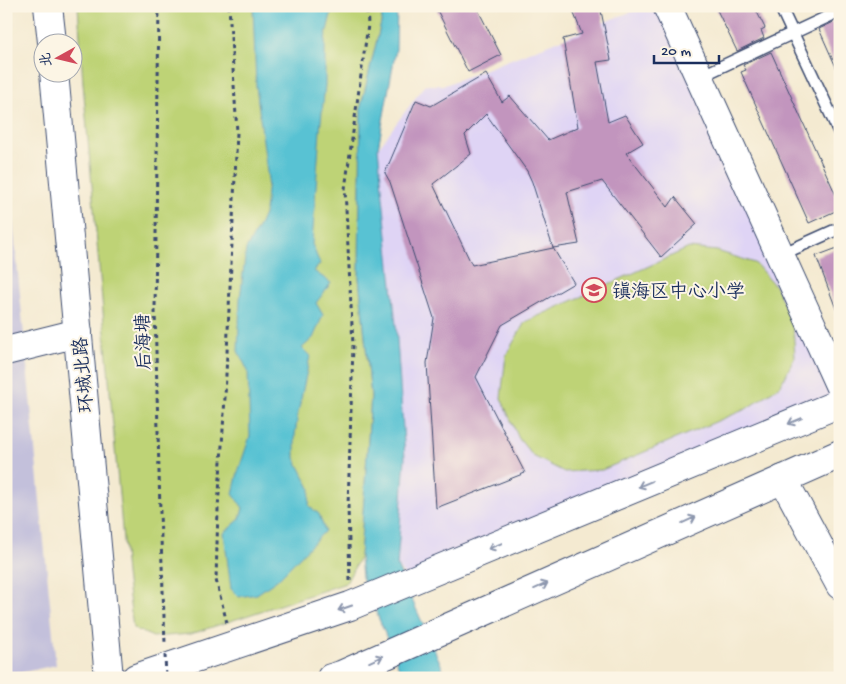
<svg xmlns="http://www.w3.org/2000/svg" width="846" height="684" viewBox="0 0 846 684" font-family="'Gochi Hand','LXGW WenKai TC',sans-serif">
<style>
.built{fill:#dfd4f5}
.industrial{fill:#c3c0db}
.green{fill:#bed376;stroke:#6c816a}
.water{fill:#58c2d3;stroke:#3a7898}
.building{fill:#c295be;fill-rule:evenodd}
.lines{fill:none;stroke-linecap:round;stroke-linejoin:round}
.service-casing{stroke:#3c4b6f;stroke-width:14}
.tertiary-casing{stroke:#3c4b6f;stroke-width:30}
.path{stroke:#3c4b6f;stroke-width:3;stroke-dasharray:4 4;stroke-linecap:butt}
.service{stroke:#fff;stroke-width:11}
.tertiary{stroke:#fff;stroke-width:28}
.path-bridge{stroke:#3c4b6f;stroke-width:3;stroke-dasharray:4 4;stroke-linecap:butt}
.oneway{stroke:#8d97ae}
.labels{text-anchor:middle;stroke-width:4;stroke-linejoin:round;paint-order:stroke}
.poi-label{font-size:19px;fill:#1b2f5e;stroke:#fcf5e5;text-anchor:start}
.street-label{font-size:19px;fill:#1b2f5e;stroke:#fcf5e5}
</style>
<rect width="100%" height="100%" fill="#fcf5e5"/>
<filter id="ink" filterUnits="userSpaceOnUse"><feTurbulence type="fractalNoise" baseFrequency=".02" numOctaves="2"/><feDisplacementMap in="SourceGraphic" scale="10" xChannelSelector="R" yChannelSelector="G"/><feConvolveMatrix kernelMatrix="1 2 1 2 8 2 1 2 1" color-interpolation-filters="sRGB"/></filter>
<filter id="wash" filterUnits="userSpaceOnUse"><feTurbulence type="fractalNoise" baseFrequency=".0096" numOctaves="4" result="noise"/><feDisplacementMap in="SourceGraphic" scale="20" xChannelSelector="R" yChannelSelector="G"/><feGaussianBlur stdDeviation="1.12" result="paint"/><feColorMatrix in="noise" values="0 0 0 0 0 0 0 0 0 0 0 0 0 0 0 0 0 1.4 0 .05"/><feComposite in="paint" operator="in"/></filter>
<g filter="url(#wash)">
<rect width="100%" height="100%" fill="#f4ead1"/>
<!-- built -->
<path class="built" d="M646 6H667L840 403 409 582 397 566 405 458 378 148 425 85H445Z"/>
<!-- industrial -->
<path class="industrial" d="M6 150 56 665 6 676Z"/>
<!-- green -->
<g class="green">
<path d="M78 6H380L382 19 361 106 359 278 371 396 360 557 346 583 191 634 153 637 133 628 126 574 83 83Z"/>
<path d="M689 248 717 251 755 263 776 287 793 324 795 357 780 386 746 409 602 470 564 472 533 456 519 439 501 398 506 355 525 322Z"/>
</g>
<!-- water -->
<g class="water">
<path d="M253 6H333L325 39V85L320 130 312 244 320 264 314 271 331 283 316 303 323 315 313 338 302 348 310 356 298 413 295 435V458L310 488 309 506 319 514 325 531 277 580 257 594 239 597 231 589 224 533 240 519 243 508 233 494 238 472 250 436 248 371 238 351 240 299 246 249 258 228 265 212 268 180 256 86Z"/>
<path d="M380 6H397L396 49 378 148 396 325 405 458 397 566 447 678H403L362 577 360 557 371 396 359 278 361 106 382 19Z"/>
</g>
<g id="blocks">
<!-- building -->
<g class="building">
<path d="M435 6H476L501 55 468 72Z"/>
<path d="M571 6H600L611 60 597 62 608 122 625 115 643 143 626 153 668 207 675 197 697 224 661 257 602 181 567 192 579 244 553 248 574 283 502 325 476 377 525 473 436 508 427 363 434 318 390 182 385 173 416 100 431 106 486 74 502 102 510 96 548 140 578 127 563 39 582 34ZM486 114 527 171 532 182 553 248 472 265 433 184 471 154 465 135Z"/>
<path d="M715 6H754L765 28 761 30 764 38 737 51Z"/>
<path d="M840 19V76L819 29Z"/>
<path d="M771 52 840 204V209L809 223 741 72 746 70 743 65Z"/>
<path d="M840 247V314H838L816 256Z"/>
</g>
</g>
</g>
<g filter="url(#ink)">
<use href="#blocks" fill-opacity="0" stroke="#3c4b6f" stroke-width="1"/>
<g class="lines">
<defs>
<g id="service">
<path d="M780 6 840 134"/>
<path d="M699 77 840 11"/>
<path d="M780 255 840 228"/>
</g>
<g id="tertiary">
<path d="M48 6 52 42"/>
<path d="M667 6 840 387"/>
<path d="M54 72 109 678"/>
<path d="M6 351 78 333"/>
<path d="M783 479 840 585"/>
<path d="M136 678 350 606 840 403"/>
<path d="M331 678 341 675 840 454"/>
</g>
</defs>
<!-- service casing -->
<use href="#service" class="service-casing"/>
<!-- tertiary casing -->
<use href="#tertiary" class="tertiary-casing"/>
<!-- path -->
<g class="path">
<path d="M159 6 155 310 160 512 165 643"/>
<path d="M350 581 348 506 353 345 345 189 368 25 367 6"/>
<path d="M227 623 216 580 218 509 225 397 237 132 229 6"/>
</g>
<!-- service -->
<use href="#service" class="service"/>
<!-- tertiary -->
<use href="#tertiary" class="tertiary"/>
<!-- path-bridge -->
<path class="path-bridge" d="M165 655 166 678"/>
</g>
<!-- one-way arrows -->
<defs><path id="oneway-shaft" d="M-6 0H5M1.5-3L5.5 0L1.5 3" fill="none" stroke-width="1.6" stroke-linecap="round" stroke-linejoin="round" transform="scale(1.25)"/></defs>
<g class="oneway">
<use href="#oneway-shaft" transform="translate(795 421) rotate(157)"/>
<use href="#oneway-shaft" transform="translate(645 484) rotate(157)"/>
<use href="#oneway-shaft" transform="translate(689 520) rotate(-24)"/>
<use href="#oneway-shaft" transform="translate(495 546) rotate(157)"/>
<use href="#oneway-shaft" transform="translate(541 586) rotate(-24)"/>
<use href="#oneway-shaft" transform="translate(345 608) rotate(161)"/>
<use href="#oneway-shaft" transform="translate(376 659) rotate(-24)"/>
</g>
</g>
<!-- icons -->
<defs>
<symbol id="school-ring" viewBox="-11 -11 22 22"><circle r="9.5" fill="#fcf5e5" stroke="#d1495b" stroke-width="1.5"/><path d="M0-5L7-2L0 1L-7-2ZM-4 1L0 2.5L4 1V4Q0 6-4 4Z" fill="#d1495b"/></symbol>
</defs>
<g fill-rule="evenodd">
<use href="#school-ring" x="580" y="276" width="28" height="28"/>
</g>
<g class="labels">
<!-- poi labels -->
<g class="poi-label">
<text x="612" y="297">镇海区中心小学</text>
</g>
<!-- street labels -->
<g class="street-label">
<text transform="translate(142 342) rotate(-91)" y="7">后海塘</text>
<text transform="translate(82 375) rotate(-95)" y="7">环城北路</text>
</g>
</g>
<!-- margin -->
<rect width="846" height="684" fill="none" stroke="#fcf5e5" stroke-width="25"/>
<!-- north arrow -->
<g transform="translate(58 58) rotate(262)"><circle r="24" fill="#fcf5e5" stroke="#a2a6af"/>
<path d="M0-4L9 19L0 12L-9 19Z" fill="#d1495b"/>
<text y="-8" font-size="14" font-weight="bold" text-anchor="middle" fill="#1b2f5e">北</text>
</g>
<!-- scale -->
<path d="M654 55v8h65v-8" fill="none" stroke="#1b2f5e" stroke-width="2.5"/>
<text x="661" y="55" font-size="15" fill="#1b2f5e" stroke="#fcf5e5" stroke-width="4" paint-order="stroke">20 m</text>
</svg>
